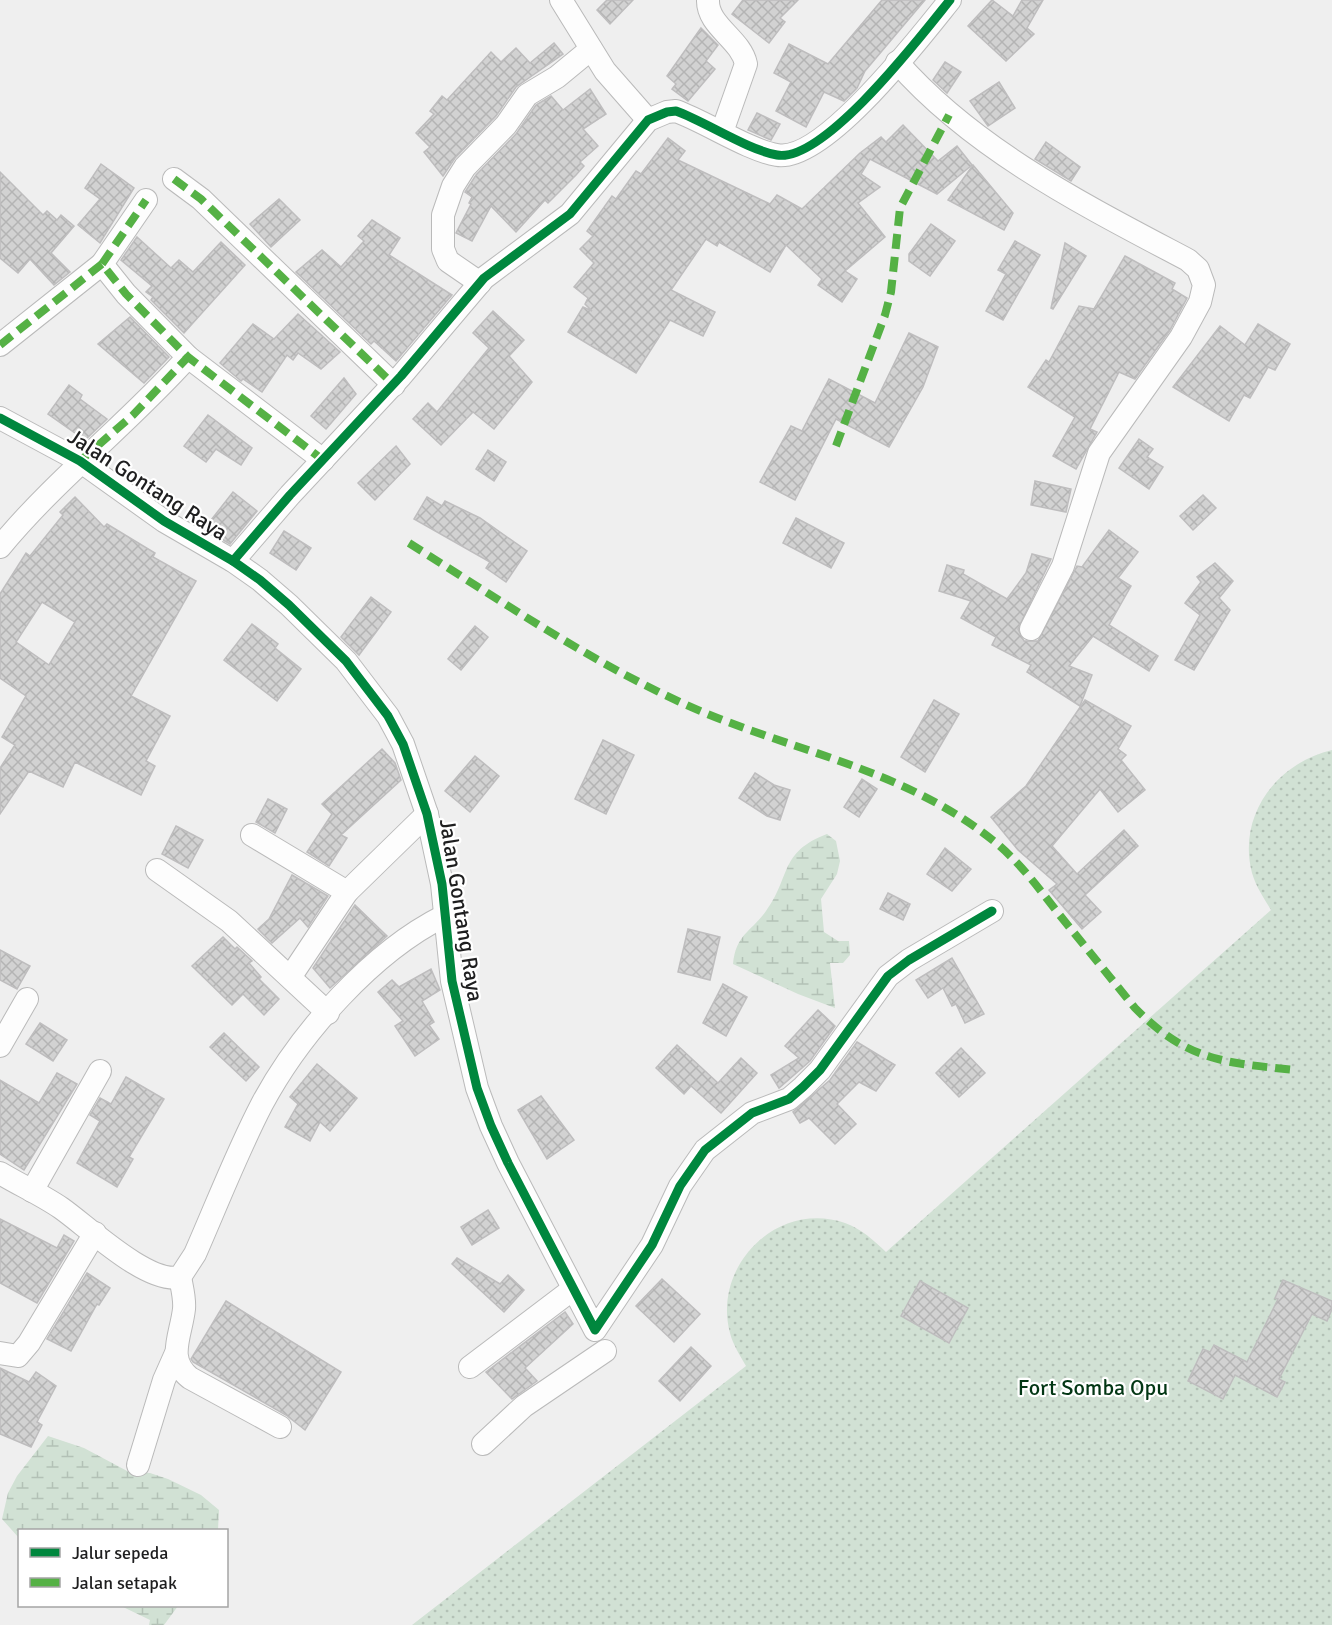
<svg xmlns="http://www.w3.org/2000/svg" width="1332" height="1625" viewBox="0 0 1332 1625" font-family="Signika,sans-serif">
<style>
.wetland{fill:url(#wetland-marsh)}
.park{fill:url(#park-dots)}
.building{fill:url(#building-cross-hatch);stroke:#bebdbe;stroke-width:1.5;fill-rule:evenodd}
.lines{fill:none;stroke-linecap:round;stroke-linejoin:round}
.street-casing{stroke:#bababa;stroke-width:24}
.street{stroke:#fdfdfd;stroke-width:22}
.quiet{stroke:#55b145;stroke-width:8;stroke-dasharray:15 8;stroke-linecap:butt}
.cycleway-casing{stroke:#fff;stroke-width:13}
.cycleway{stroke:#00873e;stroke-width:9}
.labels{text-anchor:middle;stroke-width:4.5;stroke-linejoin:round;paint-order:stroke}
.street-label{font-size:22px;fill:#1e1e1f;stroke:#fff}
.park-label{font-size:22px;fill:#023614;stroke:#fff}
</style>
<defs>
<pattern id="wetland-marsh" width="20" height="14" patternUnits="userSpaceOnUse" patternTransform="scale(1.5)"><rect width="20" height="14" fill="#d1e1d4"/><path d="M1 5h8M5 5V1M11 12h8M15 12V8" fill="none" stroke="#b3c1b6"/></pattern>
<pattern id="park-dots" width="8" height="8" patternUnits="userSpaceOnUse" patternTransform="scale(1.5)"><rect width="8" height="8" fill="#d1e1d4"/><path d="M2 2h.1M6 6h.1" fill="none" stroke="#b3c1b6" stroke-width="1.8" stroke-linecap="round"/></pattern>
<pattern id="building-cross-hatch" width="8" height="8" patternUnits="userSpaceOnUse" patternTransform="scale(1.5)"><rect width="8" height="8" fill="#d2d2d2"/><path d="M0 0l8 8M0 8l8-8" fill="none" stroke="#b4b4b4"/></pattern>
</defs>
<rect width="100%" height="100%" fill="#efefef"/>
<!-- wetland -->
<g class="wetland">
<path d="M827 834 836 841 840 861 837 874 821 899 824 932 838 941H849L850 955 843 963H830L835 1008 798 994 733 964C736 934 751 932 766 911 791 877 779 852 827 834Z"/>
<path d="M48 1436 84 1448 129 1472 150 1473 168 1479 201 1495 219 1510 218 1530H20L19 1538 2 1519 8 1493 17 1476Z"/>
<path d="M121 1606H178L164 1625H149L150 1620Z"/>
</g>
<!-- park -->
<path class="park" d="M1332 750V1625H412L746 1366C740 1355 733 1345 730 1333 712 1266 777 1200 845 1223 862 1229 873 1240 886 1252L1271 910C1264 898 1256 887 1252 873 1237 815 1277 763 1332 750Z"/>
<!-- building -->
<g class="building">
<path d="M607 0H633L610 24 597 10Z"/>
<path d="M743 0H798L780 18 785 22 769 43 732 14Z"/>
<path d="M882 0H925L865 71 857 88 844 101 824 92 806 127 776 111 791 82 774 73 789 44 828 64Z"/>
<path d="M992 0 1013 16 1022 0H1043L1027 28 1034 34 1006 61 968 26Z"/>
<path d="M701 28 718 45 706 61 715 69 688 101 672 89 676 84 667 76Z"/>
<path d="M554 43 563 54 516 87 496 116 455 158 443 176 424 152 430 147 416 133 434 114 430 111 442 96 447 100 491 52 501 62 516 48 530 63Z"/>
<path d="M945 62 961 72 947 93 933 80Z"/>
<path d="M999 82 1015 108 988 126 970 101Z"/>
<path d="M590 89 606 114 583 129 598 146 580 162 584 166 576 175 548 203 545 200 516 232 491 206 472 241 456 233 471 204 469 203 472 197 465 192 476 175 516 134 536 105 551 96 563 110Z"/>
<path d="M757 113 780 124 771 140 748 130Z"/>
<path d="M903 125 938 161 957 146 972 165 937 194 870 159 861 174 880 187 858 203 885 237 845 271 857 279 842 302 818 285 822 279 786 245 770 272 719 242 717 246 706 239 671 290 715 312 703 336 670 320 636 373 568 332 583 307 592 311 585 304 588 298 574 287 594 263 580 249 593 236 587 231 612 196 616 199 636 171 641 174 668 138 685 151 678 160 770 204 777 195 802 209 860 153 881 137 886 142Z"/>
<path d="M1046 142 1080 167 1071 181 1035 159Z"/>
<path d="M101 164 134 188 100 243 78 225 100 199 85 188Z"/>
<path d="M973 165 1013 213 1004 230 948 200Z"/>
<path d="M0 172 43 215 47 211 57 220 61 215 74 226 51 253 70 272 54 285 30 259 18 273 0 258Z"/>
<path d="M279 199 300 220 271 247 250 224Z"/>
<path d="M372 220 400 238 389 255 452 295 396 361 374 341 371 344 296 272 322 250 341 267 364 241 358 236Z"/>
<path d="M931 224 955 241 930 276 909 261V254Z"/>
<path d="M137 237 171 268 179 260 193 272 221 242 245 265 184 333 151 300 153 297 146 292 152 286 121 260Z"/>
<path d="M1015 241 1040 255 1003 320 986 311 1006 274 998 270Z"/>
<path d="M1065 243 1086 256 1053 309 1051 308Z"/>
<path d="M1125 256 1175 283 1172 289 1187 298 1170 330 1135 379 1119 372 1090 429 1097 432 1076 469 1053 456 1075 417 1028 387 1046 360 1049 362 1079 306 1094 309Z"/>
<path d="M493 311 524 340 509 356 532 382 494 429 473 412 441 445 413 419 428 403 437 412 489 348 473 333Z"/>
<path d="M298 314 340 352 321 369 298 353 293 360 287 355 262 392 243 379 241 381 220 363 253 324 274 339Z"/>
<path d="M130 317 169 357 144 383 98 344Z"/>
<path d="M1258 324 1290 344 1275 370 1268 367 1250 398 1244 395 1229 421 1173 387 1220 326 1245 345Z"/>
<path d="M909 333 938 347 923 387 889 447 836 419 795 500 760 482 791 426 802 431 829 379 875 403Z"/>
<path d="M344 378 356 394 326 429 311 416Z"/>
<path d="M69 385 82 395 80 399 107 419 85 440 48 414Z"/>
<path d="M208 415 252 448 241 465 216 449 206 462 184 446Z"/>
<path d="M1139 439 1153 449 1147 457 1163 467 1149 489 1119 468Z"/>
<path d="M396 446 410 464 375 500 358 483Z"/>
<path d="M488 450 506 462 494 481 476 469Z"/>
<path d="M1035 481 1071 489 1066 512 1031 505Z"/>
<path d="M233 492 257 511 230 544 204 529Z"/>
<path d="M1203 495 1216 508 1193 530 1180 516Z"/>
<path d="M75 497 104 527 107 524 155 553 153 557 196 581 131 696 170 716 146 761 155 766 141 795 75 762 63 787 29 771 0 814V768L15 745 2 737 26 696 0 678V594L26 553 30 556 63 515 60 512ZM42 602 75 622 49 665 16 642Z"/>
<path d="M427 497 442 506 445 501 480 518 527 551 506 582 486 568 490 562 414 519Z"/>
<path d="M796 518 844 543 831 568 783 543Z"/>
<path d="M1109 530 1138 552 1118 578 1131 586 1109 625 1158 656 1149 671 1093 636 1069 666 1092 675 1080 706 1027 672 1031 665 992 645 996 637 961 618 971 601 939 591 947 565 964 570 963 574 1007 599 1026 573 1032 554 1051 559 1018 629 1024 641H1038L1077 566 1082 567Z"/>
<path d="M284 531 311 548 296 570 270 553Z"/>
<path d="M1215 563 1233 581 1219 598 1230 610 1194 670 1175 660 1200 615 1185 603 1201 582 1197 577Z"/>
<path d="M371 597 391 612 359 655 341 637Z"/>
<path d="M252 624 278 644 275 648 301 669 277 701 224 660Z"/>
<path d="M475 626 488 637 461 670 448 659Z"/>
<path d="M934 700 959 714 925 772 901 757Z"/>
<path d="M1085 700 1131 726 1118 749 1126 755 1121 760 1145 790 1118 812 1100 789 1052 846 1077 874 1124 830 1138 846 1085 895 1101 912 1082 929 1049 890 1057 884 1018 850 991 817 1026 786Z"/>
<path d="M603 740 634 755 606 814 575 799Z"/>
<path d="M382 749 395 763 401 780 341 835 347 838 329 866 307 852 332 814 322 804Z"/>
<path d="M475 756 499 776 470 812 445 791Z"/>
<path d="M755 773 774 785 790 790 780 820 767 816 739 798Z"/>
<path d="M862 779 877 789 859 817 844 807Z"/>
<path d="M268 799 287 809 275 833 256 822Z"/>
<path d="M176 826 203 840 188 868 162 854Z"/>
<path d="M945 848 971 869 952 891 927 874Z"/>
<path d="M292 875 328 896 308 927 300 918 272 943 258 929 269 919Z"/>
<path d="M888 893 910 904 903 920 880 909Z"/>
<path d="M355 905 387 936 330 988 313 968Z"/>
<path d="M688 929 720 937 710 980 678 972Z"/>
<path d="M223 937 235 949 237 947 252 961 249 963 261 977 259 979 279 999 264 1015 243 994 232 1005 192 966Z"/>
<path d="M0 950 30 966 17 989 0 980Z"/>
<path d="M952 958 984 1014 965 1023 956 1004 952 1006 943 988 928 998 916 980Z"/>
<path d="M431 969 440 990 422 1001 434 1022 429 1025 439 1039 415 1056 395 1026 403 1021 378 992 392 980 399 987Z"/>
<path d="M723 984 747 997 726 1036 703 1023Z"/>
<path d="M818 1010 835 1026 810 1061 779 1088 771 1075 799 1058 785 1046Z"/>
<path d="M40 1023 67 1040 53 1061 26 1044Z"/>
<path d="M224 1033 259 1067 246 1081 210 1047Z"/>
<path d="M857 1042 895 1065 876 1091 859 1082 837 1104 856 1124 835 1144 809 1118 800 1123 793 1112 830 1080Z"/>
<path d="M677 1045 718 1083 741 1058 757 1073 721 1113 691 1086 684 1094 656 1068Z"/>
<path d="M961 1048 985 1073 959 1097 936 1073Z"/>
<path d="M317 1064 357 1098 330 1131 320 1122 310 1141 285 1127 298 1104 290 1097Z"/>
<path d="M57 1073 77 1084 24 1170 0 1154V1080L39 1103Z"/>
<path d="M126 1077 164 1099 129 1157 133 1159 117 1187 77 1163 100 1121 90 1115 100 1098 111 1104Z"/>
<path d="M541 1096 574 1140 547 1159 518 1110Z"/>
<path d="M488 1210 499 1228 472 1245 461 1227Z"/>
<path d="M0 1219 57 1248 64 1235 74 1241 37 1303 0 1283Z"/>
<path d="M457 1258 500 1284 508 1275 524 1290 504 1312 452 1264Z"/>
<path d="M87 1273 110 1288 99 1305 97 1304 71 1351 47 1339Z"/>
<path d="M662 1279 700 1314 674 1342 636 1306Z"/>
<path d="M1283 1280 1332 1301V1309L1327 1321 1312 1314 1279 1379 1285 1382 1277 1397 1235 1375 1223 1399 1188 1381 1203 1349 1210 1352 1214 1345 1247 1362 1278 1299 1275 1298Z"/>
<path d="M920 1281 968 1308 949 1343 901 1316Z"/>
<path d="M226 1301 341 1372 305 1430 286 1415 193 1362 191 1359Z"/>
<path d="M565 1312 573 1324 525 1368 537 1381 512 1399 486 1372Z"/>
<path d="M691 1347 711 1366 680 1401 659 1381Z"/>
<path d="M0 1368 29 1382 36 1372 56 1386 37 1422 42 1425 31 1447 0 1434Z"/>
</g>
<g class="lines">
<defs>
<g id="street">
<path d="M561 0 605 71 648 120"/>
<path d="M708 0C707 26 741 39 746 64L722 132"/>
<path d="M897 62C974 150 1086 206 1188 260L1198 269 1204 285 1200 302 1181 337 1099 453 1063 566 1031 629"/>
<path d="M174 179 201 199 394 385"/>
<path d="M102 264 146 200"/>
<path d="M480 283 448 261 443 249V215L453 186 465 167 506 125 527 95 557 77 591 49"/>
<path d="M0 345 102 264 126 294 188 357 323 460"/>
<path d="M0 418 80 461 164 521 233 561 260 580 289 605 346 661 388 716 403 744 427 814 442 884 452 981 477 1088 491 1126 508 1163 595 1330 652 1245 680 1186 705 1150 752 1113 789 1099 803 1087 820 1070 888 976 909 960 992 911"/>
<path d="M0 547C57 478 128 424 188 357"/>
<path d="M233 561 290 495 401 376 484 278 570 214 648 120 667 112 676 111C706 122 748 150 777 155 824 163 921 36 950 0"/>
<path d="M252 835 347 892"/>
<path d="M157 870 229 921 328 1013"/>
<path d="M291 976 347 892 427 814"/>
<path d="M0 1046 27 999"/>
<path d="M0 1173C20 1185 42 1195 61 1208 87 1226 148 1285 180 1277L195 1254C217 1204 237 1152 262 1104 300 1033 372 952 444 916"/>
<path d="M32 1191 100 1071"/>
<path d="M180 1277C182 1288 185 1298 184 1309 181 1336 166 1359 190 1378L280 1427"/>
<path d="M0 1353 18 1356 29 1343 95 1233"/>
<path d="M470 1367 573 1289"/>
<path d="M483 1444 524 1406 605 1351"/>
<path d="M138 1465 164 1380 176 1353"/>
</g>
</defs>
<!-- street casing -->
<use href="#street" class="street-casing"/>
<!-- street -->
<use href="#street" class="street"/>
<!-- quiet -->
<g class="quiet">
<path d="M174 179 201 199 394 385"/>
<path d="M102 264 146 200"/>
<path d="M0 345 102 264 126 294 188 357 323 460"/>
<path d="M836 446 885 315 891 292 900 208 949 115"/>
<path d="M80 461 133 415 188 357"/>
<path d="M409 543C498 599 586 659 682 703 787 751 903 767 995 842 1020 863 1038 887 1058 913 1083 944 1109 976 1135 1008 1187 1061 1225 1063 1296 1070"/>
</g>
<defs>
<g id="cycleway">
<path d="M0 418 80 461 164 521 233 561 260 580 289 605 346 661 388 716 403 744 427 814 442 884 452 981 477 1088 491 1126 508 1163 595 1330 652 1245 680 1186 705 1150 752 1113 789 1099 803 1087 820 1070 888 976 909 960 992 911"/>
<path d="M233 561 290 495 401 376 484 278 570 214 648 120 667 112 676 111C706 122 748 150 777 155 824 163 921 36 950 0"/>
</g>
</defs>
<!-- cycleway casing -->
<use href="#cycleway" class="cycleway-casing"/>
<!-- cycleway -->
<use href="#cycleway" class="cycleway"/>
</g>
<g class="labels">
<!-- street labels -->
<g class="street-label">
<text transform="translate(148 484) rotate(33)" y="8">Jalan Gontang Raya</text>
<text transform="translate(462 910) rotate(81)" y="8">Jalan Gontang Raya</text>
</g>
<!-- park labels -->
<g class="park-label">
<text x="1093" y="1395">Fort Somba Opu</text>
</g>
</g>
<!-- legend -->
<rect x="18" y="1529" width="210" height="78" fill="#ffffff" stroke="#a5a5a5" stroke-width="1.5"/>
<rect x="30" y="1548" width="30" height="9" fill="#00873e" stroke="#a5a5a5" stroke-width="1.5"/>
<text x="72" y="1559" font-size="18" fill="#1e1e1f">Jalur sepeda</text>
<rect x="30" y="1578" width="30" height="9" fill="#55b145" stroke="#a5a5a5" stroke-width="1.5"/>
<text x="72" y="1589" font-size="18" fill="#1e1e1f">Jalan setapak</text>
</svg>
